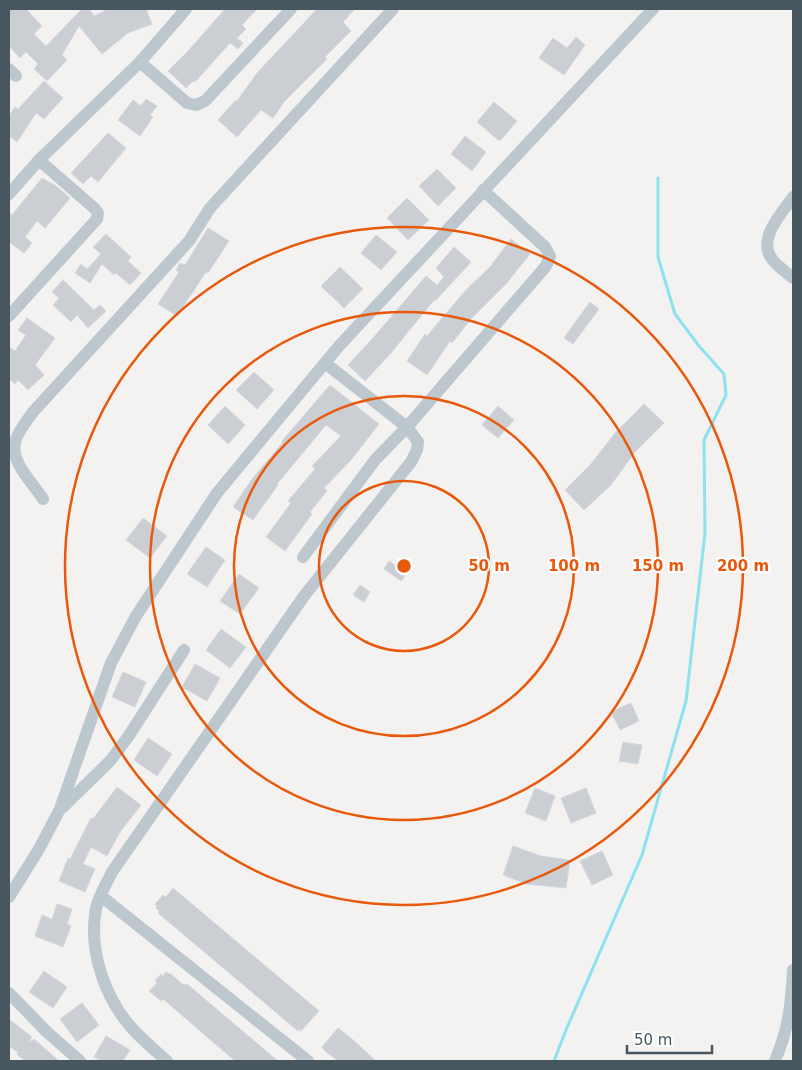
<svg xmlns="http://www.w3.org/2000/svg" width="802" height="1070" viewBox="0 0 802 1070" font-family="'DejaVu Sans',sans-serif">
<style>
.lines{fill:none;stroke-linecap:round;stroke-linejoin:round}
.stream{stroke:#8ce2ef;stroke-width:3}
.building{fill:#cbcfd4;stroke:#d5d8dd}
.street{stroke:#bcc7ce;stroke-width:12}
.ring{fill:none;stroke:#e8590c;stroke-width:2.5}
.centre{fill:#e8590c;stroke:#fff;stroke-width:2.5}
.ring-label{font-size:15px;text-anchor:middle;font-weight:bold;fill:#e8590c;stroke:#fff;stroke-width:4.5;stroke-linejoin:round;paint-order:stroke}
</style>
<rect width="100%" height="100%" fill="#f4f1f1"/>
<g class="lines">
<!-- stream -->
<path class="stream" d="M554 1061 566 1030 642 855 686 701 705 533 704 440 726 395 724 374 699 346 675 314 658 257V178"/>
</g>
<!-- building -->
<g class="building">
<path d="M9 9H26L42 26 34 34 46 46 82 9H89L94 16 108 9H146L152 24 128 33 102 54 79 26 62 55 67 60 47 81 34 69 38 64 26 52 20 58 9 46Z"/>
<path d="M225 9H257L242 25 246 29 237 38 243 43 238 49 230 43 195 82 193 81 186 88 168 71 188 51Z"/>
<path d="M317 9H355L343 22 351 31 325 57 327 59 284 102 273 118 261 110 237 137 218 120 236 100 237 101 257 73Z"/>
<path d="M576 37 585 45 564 75 539 58 553 38 567 48Z"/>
<path d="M44 81 63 98 44 119 36 113 17 142 9 136V116L15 107 18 109Z"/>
<path d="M146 99 157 106 150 115 153 117 140 136 118 120 133 100 141 106Z"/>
<path d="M494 102 517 121 501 140H498L477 122Z"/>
<path d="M108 133 126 148 98 182 91 176 83 184 71 173Z"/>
<path d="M465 136 486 152 472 171 451 154Z"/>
<path d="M437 169 456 188 438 206 419 186Z"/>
<path d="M42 178 55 185 70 198 45 228 37 221 25 237 32 243 24 253 9 242V213L12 215Z"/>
<path d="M407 198 429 220 408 240 387 218Z"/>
<path d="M208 228 229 241 208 273 206 272 177 316 158 304 179 272 176 270 180 263 185 265Z"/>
<path d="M106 234 131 257 128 261 141 273 130 285 116 273 114 275 102 264 90 283 75 273 81 264 87 269 101 254 93 247Z"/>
<path d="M376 235 397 252 381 270 361 253Z"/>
<path d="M511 239 530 254 506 284 471 319 452 343 450 341 427 375 407 361 425 334 427 336 465 291 490 267Z"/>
<path d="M454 247 471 262 435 301 434 300 391 353 365 381 348 365 373 338 426 276 437 285 444 277 436 268Z"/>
<path d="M340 267 363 289 344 308 321 286Z"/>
<path d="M63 280 94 310 100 305 106 311 88 328 77 315 71 322 53 305 59 298 52 292Z"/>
<path d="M590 302 599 309 573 344 564 338Z"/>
<path d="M27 318 55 338 35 365 44 375 28 390 18 380 15 384 9 379V347L15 351 26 335 18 330Z"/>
<path d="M254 372 274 390 257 409 236 390Z"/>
<path d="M330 385 379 424 351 460 324 488 327 491 310 512 312 514 285 551 266 537 291 503 288 501 315 469 312 466 341 436 326 425 277 484 278 485 253 520 233 507 252 479 283 442 282 441Z"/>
<path d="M644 404 664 423 635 452 611 485 584 510 565 490 590 465 616 432Z"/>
<path d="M225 406 245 425 228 444 208 425Z"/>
<path d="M498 406 514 420 498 438 482 425Z"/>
<path d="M143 518 167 536 150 558 126 540Z"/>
<path d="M206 547 225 560 207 587 187 574Z"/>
<path d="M389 561 407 573 401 581 384 569Z"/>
<path d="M239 574 259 588 240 614 220 601Z"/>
<path d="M360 585 370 592 364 602 353 595Z"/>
<path d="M221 629 246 647 230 668 206 650Z"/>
<path d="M195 664 220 678 207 701 182 687Z"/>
<path d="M123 672 146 682 135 707 112 697Z"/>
<path d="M631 703 639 721 620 730 611 712Z"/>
<path d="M148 738 172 754 157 776 134 760Z"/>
<path d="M623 742 642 745 638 764 619 761Z"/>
<path d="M117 787 141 805 120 832 107 856 91 847 83 864 95 869 85 892 59 881 68 858 70 859 91 818 93 819Z"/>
<path d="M535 788 555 796 546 821 525 813Z"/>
<path d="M586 788 596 813 571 823 561 798Z"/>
<path d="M513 846 541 856 570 860 566 888 526 884 503 875Z"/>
<path d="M602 851 613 875 592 885 580 861Z"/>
<path d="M173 888 319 1011 301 1031 299 1029 298 1031 158 913 159 911 156 908 157 906 155 904 163 895 166 897Z"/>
<path d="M57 904 72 909 67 924 71 926 63 947 35 936 42 915 52 919Z"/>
<path d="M44 971 67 987 53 1008 29 992Z"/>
<path d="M166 972 169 974 170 973 182 984 185 985 187 984 278 1061H235L163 999 161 1001 149 991 157 983 155 981 161 974 163 976Z"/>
<path d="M82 1003 99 1025 77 1042 60 1019Z"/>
<path d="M9 1019 32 1037 28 1043 34 1039 59 1061H25L17 1054 18 1052 9 1046Z"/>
<path d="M338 1028 351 1038 376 1061H338L325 1051 322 1047Z"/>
<path d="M106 1036 130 1050 123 1061H102L94 1057Z"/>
</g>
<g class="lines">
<!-- street -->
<g class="street">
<path d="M140 62 187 103 196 105 205 101 291 9"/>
<path d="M9 69 16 76"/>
<path d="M9 194 39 160 140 62 186 9"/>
<path d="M793 197C783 212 759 236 770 256 774 264 786 272 793 278"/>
<path d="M9 316 97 219 98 213 94 208 39 160"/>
<path d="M43 499C34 484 10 462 15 443 16 434 28 419 33 412L189 241 210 208 393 9"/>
<path d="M303 557 375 460 407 427 325 363"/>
<path d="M62 808 110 761 128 737 184 650"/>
<path d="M101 896 308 1061"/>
<path d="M9 897 39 849 60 809 111 663 136 616 217 493 339 346 653 9"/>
<path d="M9 993 47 1032 80 1061"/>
<path d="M167 1061C155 1050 141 1039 130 1026 105 997 90 953 95 915 96 900 106 885 112 872L304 596 411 462 417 450 418 442 407 427 546 266 550 256 545 247 483 190"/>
<path d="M775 1061C789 1027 791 1006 793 970"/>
</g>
</g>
<!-- distance rings -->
<g class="ring">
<circle cx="404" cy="566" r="85"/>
<circle cx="404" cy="566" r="170"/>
<circle cx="404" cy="566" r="254"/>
<circle cx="404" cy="566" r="339"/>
</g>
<circle cx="404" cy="566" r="8" class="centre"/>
<g class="ring-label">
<text x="489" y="571">50 m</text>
<text x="574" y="571">100 m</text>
<text x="658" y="571">150 m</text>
<text x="743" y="571">200 m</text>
</g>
<!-- border -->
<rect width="802" height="1070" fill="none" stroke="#48565f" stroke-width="20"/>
<!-- scale -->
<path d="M627 1045v8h85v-8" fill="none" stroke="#48565f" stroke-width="2.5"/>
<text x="634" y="1045" font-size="15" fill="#48565f" stroke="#ffffff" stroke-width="4" paint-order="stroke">50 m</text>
</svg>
